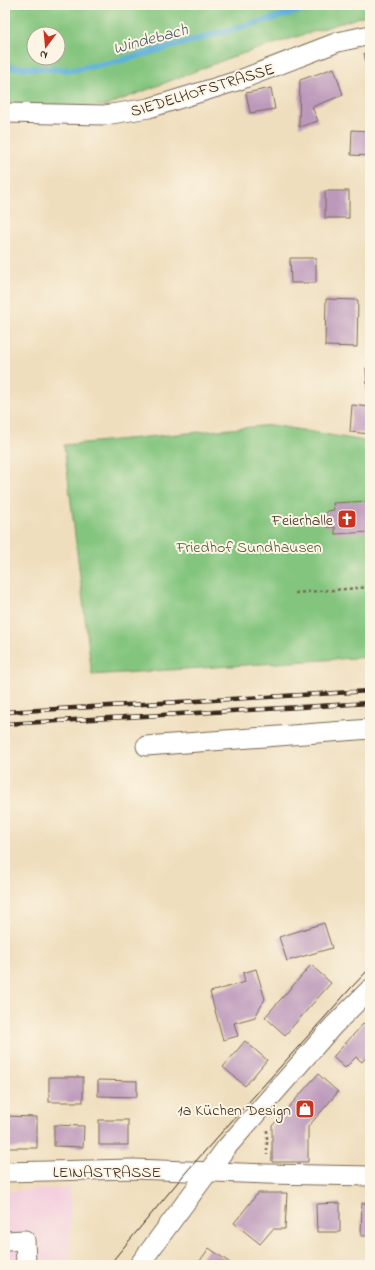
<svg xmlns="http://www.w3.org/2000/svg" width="375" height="1270" viewBox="0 0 375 1270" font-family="'Indie Flower',sans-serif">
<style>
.built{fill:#f4cfde}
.green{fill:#83c57e;stroke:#5f784e;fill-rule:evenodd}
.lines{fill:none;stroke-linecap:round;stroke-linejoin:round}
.stream{stroke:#60b1db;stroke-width:6}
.building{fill:#bc98bb}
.minor-casing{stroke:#7a6956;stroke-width:21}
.path{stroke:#7a6956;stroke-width:2.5;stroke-dasharray:3 3;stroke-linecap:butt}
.minor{stroke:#fff;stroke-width:19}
.tram{stroke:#3b2a1e;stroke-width:1}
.rail-casing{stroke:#3b2a1e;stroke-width:4.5}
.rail{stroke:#fcf5e5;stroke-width:3;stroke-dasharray:9;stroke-linecap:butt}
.labels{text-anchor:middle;stroke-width:4;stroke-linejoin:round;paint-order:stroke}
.street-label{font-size:16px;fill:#3b2a1e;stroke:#fcf5e5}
.poi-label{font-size:16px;fill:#3b2a1e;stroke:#fcf5e5;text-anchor:end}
.park-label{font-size:16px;fill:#51583b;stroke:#fcf5e5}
.water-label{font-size:17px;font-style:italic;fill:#485960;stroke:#fcf5e5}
</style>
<rect width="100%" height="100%" fill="#fcf5e5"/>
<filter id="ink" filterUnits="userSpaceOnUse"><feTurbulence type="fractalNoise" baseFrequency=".025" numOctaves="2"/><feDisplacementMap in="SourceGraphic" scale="8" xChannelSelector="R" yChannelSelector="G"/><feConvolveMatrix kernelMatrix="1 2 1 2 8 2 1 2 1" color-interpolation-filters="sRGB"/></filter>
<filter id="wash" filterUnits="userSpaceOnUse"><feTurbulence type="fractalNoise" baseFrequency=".012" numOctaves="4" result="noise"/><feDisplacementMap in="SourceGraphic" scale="16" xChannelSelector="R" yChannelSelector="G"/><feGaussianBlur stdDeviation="0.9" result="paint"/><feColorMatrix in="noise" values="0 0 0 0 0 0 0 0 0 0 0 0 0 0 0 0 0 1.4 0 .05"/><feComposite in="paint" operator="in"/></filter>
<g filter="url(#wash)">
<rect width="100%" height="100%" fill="#efdebd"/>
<!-- built -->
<path class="built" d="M70 1188 71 1265H5V1191Z"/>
<!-- green -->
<g class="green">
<path d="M5 5H370V14L232 57 105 106 5 104ZM34 34H58V58H34Z"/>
<path d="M272 425 370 442V657L92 675 64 445Z"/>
</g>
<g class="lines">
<!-- stream -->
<path class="stream" d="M5 67 72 70 119 61 321 5"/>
</g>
<g id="blocks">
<!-- building -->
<g class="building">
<path d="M370 52V82H369L364 53Z"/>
<path d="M334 68 343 95 312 107 318 121 299 127 300 80Z"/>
<path d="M271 88 275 109 250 113 246 93Z"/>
<path d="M352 130 370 131V156L351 155Z"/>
<rect x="325" y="191" width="24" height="27"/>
<path d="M290 258H316V283H291Z"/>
<path d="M326 299 358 300 357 347 325 346Z"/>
<path d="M366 368H370V389H367Z"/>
<path d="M352 405 370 407V434L350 432Z"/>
<path d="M370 501V532L335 534V527H327L324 523 323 515 327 511 334 510 333 503Z"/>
<path d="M324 923 332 948 287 961 279 937Z"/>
<path d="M311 965 331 983 285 1035 265 1017Z"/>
<path d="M256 969 265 999 255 1017 234 1023 238 1036 223 1040 210 992 245 982 243 973Z"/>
<path d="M364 1023 370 1028V1042L368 1045 370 1047V1053L362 1062 356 1057 345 1068 333 1057Z"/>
<path d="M245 1041 267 1060 245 1086 223 1067Z"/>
<path d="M318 1074 338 1092 308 1127V1162H272V1126Z"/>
<rect x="49" y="1077" width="34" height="25"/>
<path d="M98 1080 137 1081V1097L98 1096Z"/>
<path d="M5 1116 37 1117V1148H5Z"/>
<rect x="99" y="1120" width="29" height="25"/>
<path d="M54 1125 84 1126 83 1147 54 1146Z"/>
<path d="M258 1193H287L285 1229H273L260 1244 234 1223Z"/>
<path d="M340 1203V1232H317L316 1204Z"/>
<path d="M362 1203 370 1204V1236H361Z"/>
<path d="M209 1248 233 1265H197Z"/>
</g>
</g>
</g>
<g filter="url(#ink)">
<use href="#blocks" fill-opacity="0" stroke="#7a6956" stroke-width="1"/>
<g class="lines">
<defs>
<g id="minor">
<path d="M5 113 105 115 149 108 237 81 338 42 370 35"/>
<path d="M146 746 370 729"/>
<path d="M5 1172 133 1169 267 1174 370 1176"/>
<path d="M5 1241 25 1240 26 1265"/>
<path d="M139 1265 226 1148 333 1026 370 989"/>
</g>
</defs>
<!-- minor casing -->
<use href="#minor" class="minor-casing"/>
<!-- path -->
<g class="path">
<path d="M295 593 370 587"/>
<path d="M267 1130V1155"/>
</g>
<!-- minor -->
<use href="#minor" class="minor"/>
<!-- tram -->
<path class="tram" d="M109 1265 187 1171 350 989 370 968"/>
<defs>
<g id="rail">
<path d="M5 712 370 691"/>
<path d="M5 724 370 703"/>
</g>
</defs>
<!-- rail casing -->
<use href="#rail" class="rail-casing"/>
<!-- rail -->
<use href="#rail" class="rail"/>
</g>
</g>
<!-- icons -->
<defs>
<symbol id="church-square" viewBox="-11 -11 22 22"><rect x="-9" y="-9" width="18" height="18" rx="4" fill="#c8321e" stroke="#fcf5e5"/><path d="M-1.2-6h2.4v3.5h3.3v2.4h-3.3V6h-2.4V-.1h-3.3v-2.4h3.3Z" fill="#fff"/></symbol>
<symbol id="shop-square" viewBox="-11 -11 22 22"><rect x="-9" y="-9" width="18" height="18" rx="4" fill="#c8321e" stroke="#fcf5e5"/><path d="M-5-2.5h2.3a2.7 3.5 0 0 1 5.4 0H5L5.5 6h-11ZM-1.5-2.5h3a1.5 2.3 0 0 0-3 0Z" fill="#fff"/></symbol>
</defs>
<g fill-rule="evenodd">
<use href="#church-square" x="336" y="508" width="22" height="22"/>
<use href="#shop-square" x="294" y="1098" width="22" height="22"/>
</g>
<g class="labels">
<!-- street labels -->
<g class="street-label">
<text transform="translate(202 89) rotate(-17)" y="6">SIEDELHOFSTRASSE</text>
<text x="107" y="1177">LEINASTRASSE</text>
</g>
<!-- poi labels -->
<g class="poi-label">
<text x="333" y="525">Feierhalle</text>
<text x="291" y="1115">1a Küchen Design</text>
</g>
<!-- park labels -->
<g class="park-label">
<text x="249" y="552">Friedhof Sundhausen</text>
</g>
<!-- water labels -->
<g class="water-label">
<text transform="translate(150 38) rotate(-15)" y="6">Windebach</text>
</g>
</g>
<!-- margin -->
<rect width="375" height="1270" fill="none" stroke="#fcf5e5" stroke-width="20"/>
<!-- north arrow -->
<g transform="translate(46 46) rotate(196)"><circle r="19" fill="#fcf5e5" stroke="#afa495"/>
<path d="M0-3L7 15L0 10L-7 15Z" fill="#c8321e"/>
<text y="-6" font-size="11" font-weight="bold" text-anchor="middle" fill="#3b2a1e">N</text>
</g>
</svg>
